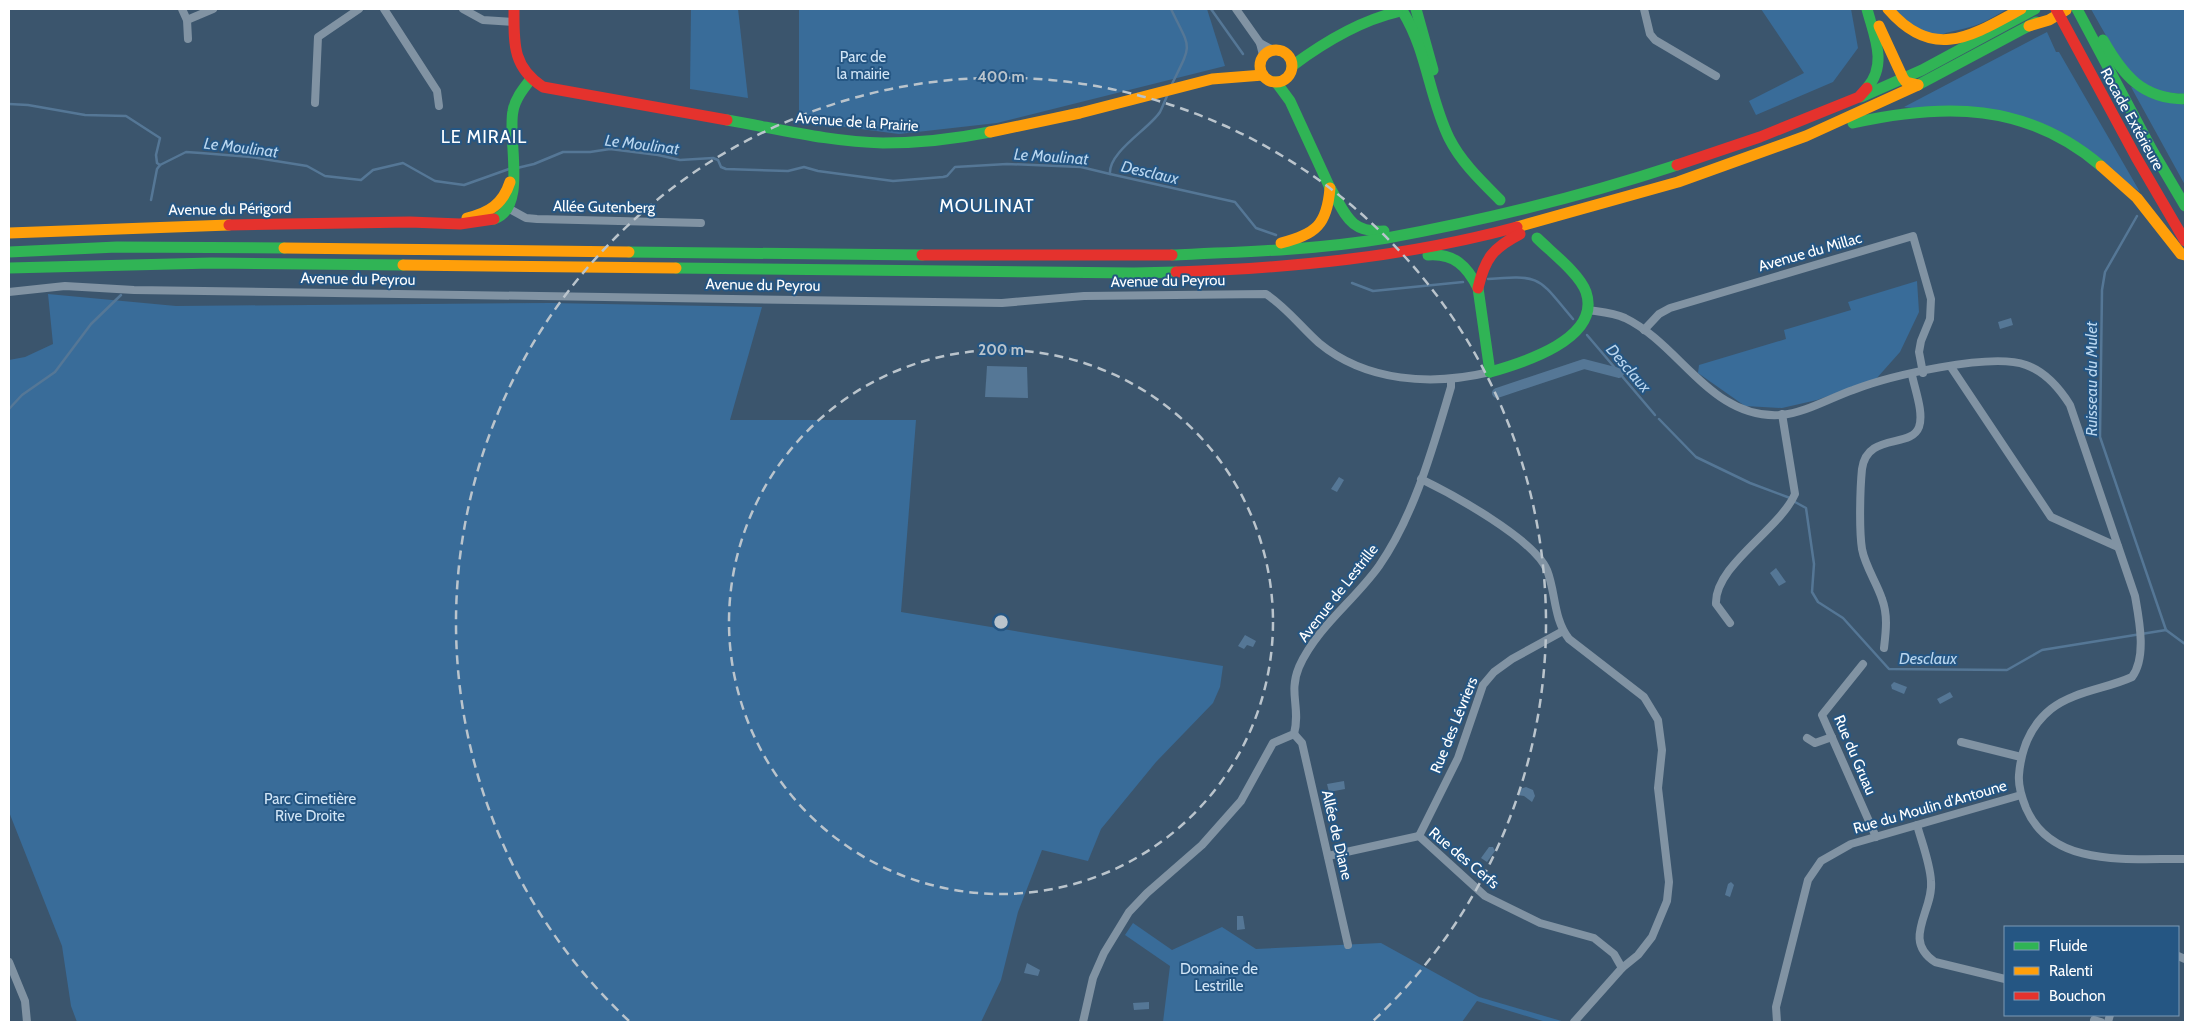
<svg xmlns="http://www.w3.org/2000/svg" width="2194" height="1031" viewBox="0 0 2194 1031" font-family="Cabin,sans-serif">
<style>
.green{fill:#396c99}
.water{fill:#557796}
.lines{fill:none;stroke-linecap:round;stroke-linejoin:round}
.stream{stroke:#557796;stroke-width:2.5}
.canal{stroke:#557796;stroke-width:10}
.street{stroke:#8193a3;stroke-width:8}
.fast{stroke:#30b455;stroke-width:11}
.slow{stroke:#ff9f0a;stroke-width:11}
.jam{stroke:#e5322d;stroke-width:11}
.ring{fill:none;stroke:#bac4cc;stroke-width:2.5;stroke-dasharray:9 6}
.labels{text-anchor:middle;stroke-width:4;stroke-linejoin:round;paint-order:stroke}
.park-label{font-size:15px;fill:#d1e5f6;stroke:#255683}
.street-label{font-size:15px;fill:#fff;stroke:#255683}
.water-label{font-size:16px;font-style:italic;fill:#b9d6ef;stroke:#255683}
.quarter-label{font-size:18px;letter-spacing:1px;fill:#fff;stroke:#255683}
.centre{fill:#bac4cc;stroke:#255683;stroke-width:2.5}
.ring-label{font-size:15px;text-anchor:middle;font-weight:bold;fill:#bac4cc;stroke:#255683;stroke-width:4;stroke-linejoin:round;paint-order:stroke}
</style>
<rect width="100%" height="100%" fill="#3b556d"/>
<!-- green -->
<g class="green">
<path d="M691 9H738L748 98 690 89Z"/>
<path d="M799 9H1207L1225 66 997 123 899 134 799 121Z"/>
<path d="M1761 9H1851L1858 48 1833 82 1756 115 1749 101 1804 73Z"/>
<path d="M1894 9H2007C1998 14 1989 20 1979 24 1965 30 1949 30 1937 37L1916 28Z"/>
<path d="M2091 9H2185V94C2171 93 2157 93 2144 85 2127 75 2101 27 2091 9Z"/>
<path d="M2047 32 2056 52H2059L2140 192 2043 125 1904 107Z"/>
<path d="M2131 87 2185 105V185Z"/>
<path d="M1917 281 1919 312 1900 352 1876 379 1817 400 1782 408 1745 406 1698 373 1699 365 1786 339 1784 330 1851 310 1848 302Z"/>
<path d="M48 294 176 306 551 303 762 307 730 420H916L901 612 1223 666 1220 687 1213 703 1156 762 1101 829 1088 861 1042 850 1018 912 1001 980 981 1022H77L71 1006 62 946 9 812V360L25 357 53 344Z"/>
<path d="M1133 923 1172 950 1222 927 1256 949 1381 943 1479 997 1565 1022H1546L1477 1001 1462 1022H1163L1170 966 1125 935Z"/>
</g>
<!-- water -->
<g class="water">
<path d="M2011 318 2013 325 2000 329 1998 322Z"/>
<path d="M987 366 1027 367 1028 398 985 397Z"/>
<path d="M1339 477 1344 480 1337 492 1331 489Z"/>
<path d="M1776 568 1786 582 1779 586 1770 573Z"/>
<path d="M1245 635 1256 641 1253 647 1247 645 1244 649 1238 646Z"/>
<path d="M1894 682 1907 687 1904 694 1892 689 1891 685Z"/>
<path d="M1950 692 1953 697 1940 704 1937 699Z"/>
<path d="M1344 781 1345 789 1329 792 1327 784Z"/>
<path d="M1526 787 1533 790 1535 796 1532 802 1524 796 1517 795 1520 789Z"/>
<path d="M1489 847H1493L1495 851 1487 862 1481 858Z"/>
<path d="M1731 882 1734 885 1730 897 1725 895 1728 884Z"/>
<path d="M1237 916H1243L1245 929 1237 930Z"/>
<path d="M1027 963 1040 970 1038 976 1024 973Z"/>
<path d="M1149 1002V1009L1134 1010 1133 1003Z"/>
</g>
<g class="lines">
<!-- stream -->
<g class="stream">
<path d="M1171 9C1191 51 1193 41 1172 84"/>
<path d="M1211 9 1243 54"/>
<path d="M1168 94C1165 100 1163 106 1160 112 1149 129 1108 152 1110 174L1235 202 1256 228 1276 235"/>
<path d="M9 104 28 105 85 115 126 116 160 138 156 155 157 163 160 165"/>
<path d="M160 165 186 152 201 153 251 157 307 166 325 176 361 180 373 170 403 163 435 181 464 185 509 169"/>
<path d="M517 168 534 164 563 152H590L610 149 658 155 680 160 713 158 718 160 721 167 726 169 788 171 804 167 818 171 893 181 943 177 947 176 955 167 1007 164 1081 167 1110 174"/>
<path d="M151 200 157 169 160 165"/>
<path d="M2137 216 2105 272 2102 290 2100 437 2166 630"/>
<path d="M1488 279C1543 274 1539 279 1573 319"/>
<path d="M1352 283 1373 291 1463 282"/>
<path d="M1587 335 1655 415"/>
<path d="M9 409 22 395 55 372 91 324 121 295"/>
<path d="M1659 419 1696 457 1750 483 1790 498"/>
<path d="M1795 502 1806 508 1814 564 1812 592 1818 602 1843 618 1889 669 2007 670 2042 650 2166 630"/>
<path d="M2166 630 2185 644"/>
</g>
<!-- canal -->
<path class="canal" d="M1497 393 1584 364 1619 373"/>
<!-- street -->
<g class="street">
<path d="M182 9 187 20 188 39"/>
<path d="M384 9 437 91 439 106"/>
<path d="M463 9 483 20 514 22"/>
<path d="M1236 9 1260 43 1263 55"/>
<path d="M1644 9 1650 34 1655 40 1716 76"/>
<path d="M187 20 213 9"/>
<path d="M1260 43 1273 50"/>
<path d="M315 103 318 37 359 9"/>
<path d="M506 207 526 218 537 219 701 223"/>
<path d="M9 292 65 286 134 290 1002 303 1084 296 1266 294C1287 308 1301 327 1319 343 1366 382 1432 386 1490 372"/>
<path d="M1588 310C1601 312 1614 313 1625 318 1681 345 1711 420 1781 415 1805 413 1830 398 1853 390 1889 376 1991 352 2026 365 2046 372 2060 389 2070 405L2135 596C2139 619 2147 657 2132 677 2106 689 2074 691 2051 709 2030 726 2021 749 2019 775 2018 786 2022 798 2026 808 2052 869 2131 858 2185 859"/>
<path d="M1644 330 1659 314 1670 308 1913 236 1931 299 1930 319 1921 341 1919 352 1923 373"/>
<path d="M1951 367 2051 517 2118 547"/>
<path d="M1421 479C1452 494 1534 539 1547 570 1556 593 1553 618 1569 639L1644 697 1658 720 1662 750 1658 788 1669 882 1667 901 1652 937 1638 955 1622 968 1574 1022"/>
<path d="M1730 623 1716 604C1714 566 1780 529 1795 494L1782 414"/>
<path d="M1884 648C1886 631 1888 615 1882 599 1877 583 1865 566 1862 549 1859 530 1860 489 1862 469 1867 432 1911 449 1919 427 1924 413 1915 390 1912 375"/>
<path d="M1863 664 1822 715 1876 837"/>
<path d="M1294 734 1302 743 1348 945"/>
<path d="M1807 738 1815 743 1832 737"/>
<path d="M1961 742 2021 757"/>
<path d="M1917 825C1922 843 1930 863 1931 881 1934 910 1901 940 1935 962L2005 979"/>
<path d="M1419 836 1458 758 1483 685 1494 672 1512 659 1563 631"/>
<path d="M1328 856 1419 836 1485 896 1540 923 1594 938 1614 954 1622 968"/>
<path d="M2178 956 2185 959"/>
<path d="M9 962 25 1001 27 1022"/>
<path d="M2094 1020 2101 1022"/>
<path d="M1083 1022 1093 978 1104 953 1129 912 1147 893 1202 845 1241 801 1273 743 1294 734C1301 708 1288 693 1299 667 1317 627 1354 601 1379 566 1415 514 1433 447 1451 387V379"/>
<path d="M1777 1022 1776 1007 1808 880 1821 861 1851 844 2021 795"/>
<path d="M2108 1022 2110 1015"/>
</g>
<!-- fast -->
<g class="fast">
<path d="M1416 9 1433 70"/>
<path d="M2077 9 2152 150 2185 206"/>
<path d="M1403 12C1427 51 1429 97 1449 138 1461 162 1481 181 1500 200"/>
<path d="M2103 40C2123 75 2142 99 2185 99"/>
<path d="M1292 66C1323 43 1359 21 1397 12"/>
<path d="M1276 82 1290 101 1330 188"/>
<path d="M1918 85 2036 22"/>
<path d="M1867 88C1888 64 1874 36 1867 9"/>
<path d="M1861 97 1922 70 2035 9"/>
<path d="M727 120C779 129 831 142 883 143 919 143 955 139 990 132"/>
<path d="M1853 123C1944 103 2026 102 2101 166"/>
<path d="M1330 188C1346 214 1349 233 1384 231"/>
<path d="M494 219C528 208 507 139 513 111 515 99 523 89 530 80"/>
<path d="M9 252 117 247 284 248"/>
<path d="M629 252 922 255"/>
<path d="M1172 255C1244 252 1316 250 1387 238 1485 220 1583 196 1677 165"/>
<path d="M1428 255C1454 253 1467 266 1478 288L1490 372"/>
<path d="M9 268 212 263 403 265"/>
<path d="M676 268 1134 273 1176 272"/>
<path d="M1490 372C1522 363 1602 339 1586 292 1580 274 1551 252 1537 238"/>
</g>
<!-- slow -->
<g class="slow">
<path d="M1888 9C1933 61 1970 37 2021 9"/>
<path d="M1879 26 1903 78 1906 82 1918 85"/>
<path d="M2029 26 2049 20 2066 10"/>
<circle cx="1276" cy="66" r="16"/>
<path d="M990 132 1080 113 1212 79 1263 75"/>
<path d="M2101 166 2137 198 2181 254 2185 255"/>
<path d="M467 218C489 213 503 204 510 182"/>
<path d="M1517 227 1678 182 1806 136 1918 85"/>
<path d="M9 233 229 225"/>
<path d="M1281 243C1316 234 1327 225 1330 188"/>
<path d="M284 248 629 252"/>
<path d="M403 265 676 268"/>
</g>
<!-- jam -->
<g class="jam">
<path d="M514 9C514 43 512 67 543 87L727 120"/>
<path d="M2056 9 2136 157 2185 241"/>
<path d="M1677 165 1760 137 1859 97 1867 88"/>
<path d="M229 225 410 222 460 224 494 219"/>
<path d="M922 255H1172"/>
<path d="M1176 272C1291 268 1406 257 1517 227"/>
<path d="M1478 288C1485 258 1493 248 1520 234"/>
</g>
</g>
<!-- distance rings -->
<g class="ring">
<circle cx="1001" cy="622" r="272"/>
<path d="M629 1021A545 545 0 1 1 1373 1021"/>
</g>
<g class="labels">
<!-- park labels -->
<g class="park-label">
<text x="863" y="62">Parc de<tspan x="863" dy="17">la mairie</tspan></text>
<text x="310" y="804">Parc Cimetière<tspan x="310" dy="17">Rive Droite</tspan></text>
<text x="1219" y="974">Domaine de<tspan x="1219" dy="17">Lestrille</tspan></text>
</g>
<!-- street labels -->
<g class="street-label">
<text transform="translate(2132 119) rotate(61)" y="5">Rocade Extérieure</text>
<text transform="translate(857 122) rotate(4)" y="5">Avenue de la Prairie</text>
<text transform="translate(604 207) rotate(1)" y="5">Allée Gutenberg</text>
<text transform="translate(230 209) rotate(-1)" y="5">Avenue du Périgord</text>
<text transform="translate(1810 252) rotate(-16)" y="5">Avenue du Millac</text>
<text transform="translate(358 279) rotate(1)" y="5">Avenue du Peyrou</text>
<text transform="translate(1168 281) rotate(-1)" y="5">Avenue du Peyrou</text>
<text transform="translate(763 285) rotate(1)" y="5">Avenue du Peyrou</text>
<text transform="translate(1338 593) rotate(-52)" y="5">Avenue de Lestrille</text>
<text transform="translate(1454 725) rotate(-68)" y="5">Rue des Lévriers</text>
<text transform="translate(1855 755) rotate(67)" y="5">Rue du Gruau</text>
<text transform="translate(1930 807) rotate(-16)" y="5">Rue du Moulin d'Antoune</text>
<text transform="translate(1337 835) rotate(77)" y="5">Allée de Diane</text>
<text transform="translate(1464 858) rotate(40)" y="5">Rue des Cerfs</text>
</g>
<!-- water labels -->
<g class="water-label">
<text transform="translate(642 144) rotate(7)" y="6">Le Moulinat</text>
<text transform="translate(241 147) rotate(7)" y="6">Le Moulinat</text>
<text transform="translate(1051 156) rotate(4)" y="6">Le Moulinat</text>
<text transform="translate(1150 172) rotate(13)" y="6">Desclaux</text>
<text transform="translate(1629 368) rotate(49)" y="6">Desclaux</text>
<text transform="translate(2091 379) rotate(-90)" y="6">Ruisseau du Mulet</text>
<text x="1928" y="664">Desclaux</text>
</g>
<!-- quarter labels -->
<g class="quarter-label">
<text x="484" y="143">LE MIRAIL</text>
<text x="987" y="212">MOULINAT</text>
</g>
</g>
<circle cx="1001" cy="622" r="8" class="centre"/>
<g class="ring-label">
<text x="1001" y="82">400 m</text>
<text x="1001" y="355">200 m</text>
</g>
<!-- border -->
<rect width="2194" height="1031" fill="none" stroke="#ffffff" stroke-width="20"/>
<!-- legend -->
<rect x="2004" y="926" width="175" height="90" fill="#255683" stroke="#7c9ab5"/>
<rect x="2014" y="942" width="25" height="8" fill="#30b455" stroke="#7c9ab5"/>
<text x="2049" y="951" font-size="15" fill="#ffffff">Fluide</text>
<rect x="2014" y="967" width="25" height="8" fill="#ff9f0a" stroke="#7c9ab5"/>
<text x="2049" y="976" font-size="15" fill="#ffffff">Ralenti</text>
<rect x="2014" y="992" width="25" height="8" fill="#e5322d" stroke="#7c9ab5"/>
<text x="2049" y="1001" font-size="15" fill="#ffffff">Bouchon</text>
</svg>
